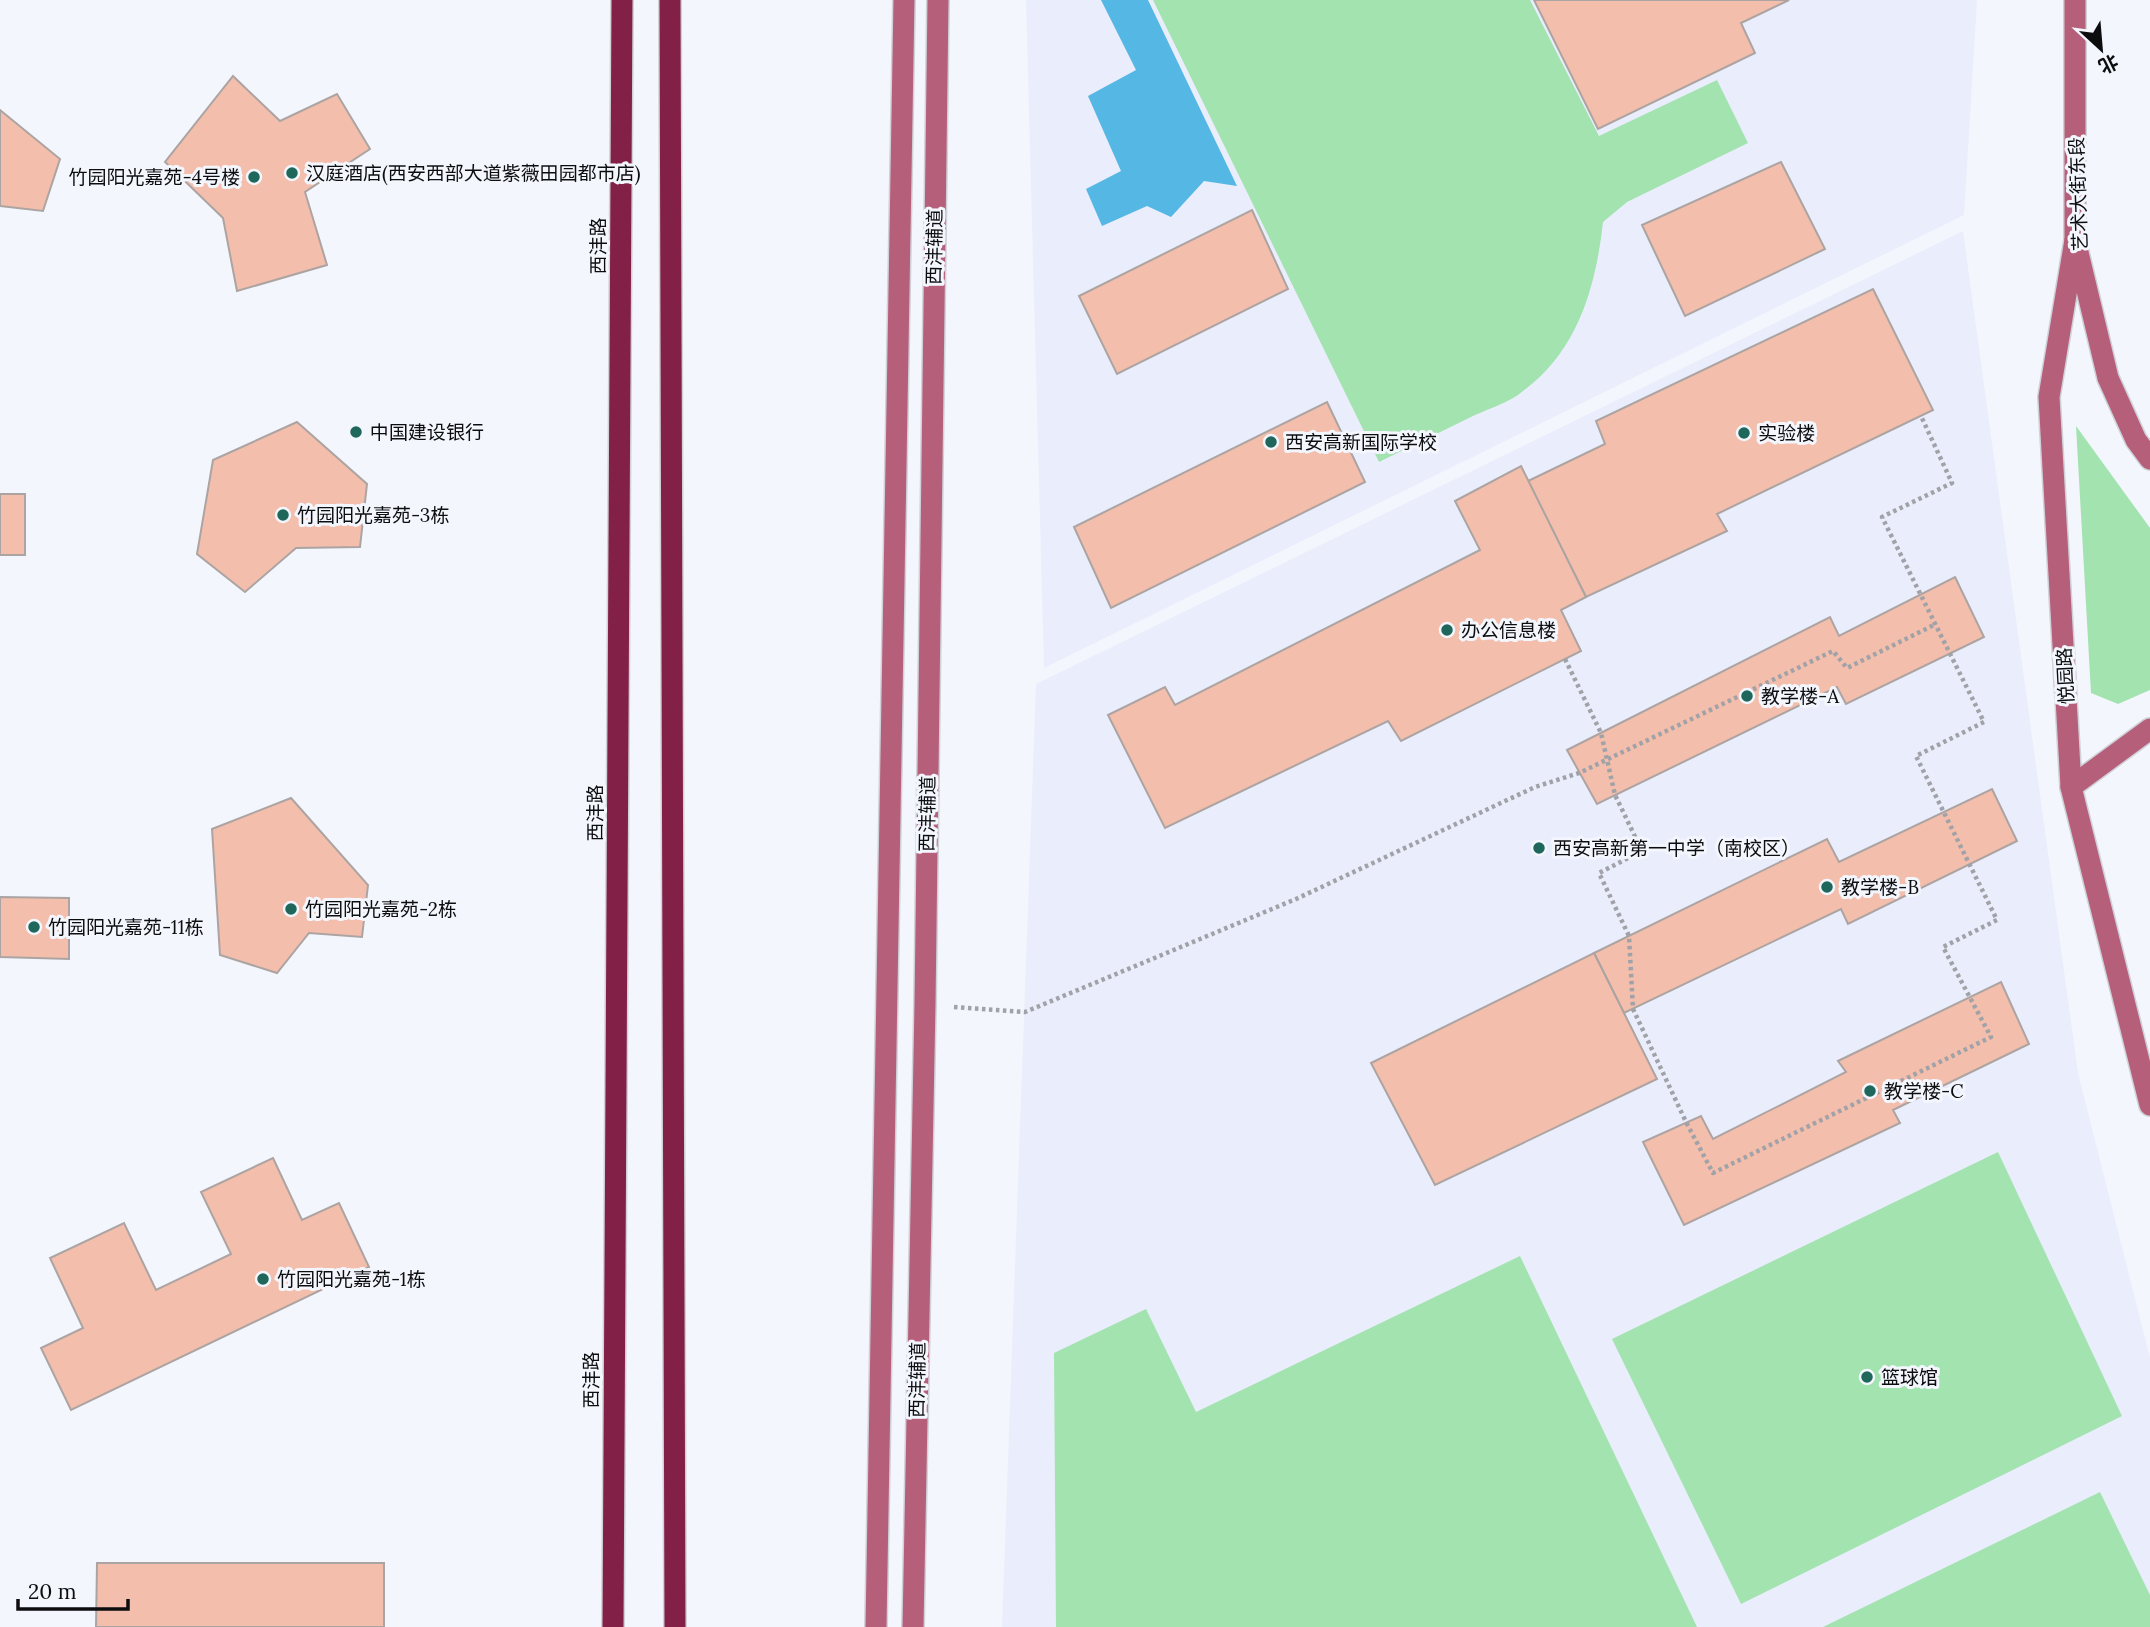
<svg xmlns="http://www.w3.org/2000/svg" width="2150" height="1627" viewBox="0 0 2150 1627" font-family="Lora,'Noto Sans SC',serif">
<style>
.built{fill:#eaedfc}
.green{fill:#a2e3af}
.water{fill:#55b7e3}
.building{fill:#f3beab;stroke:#aca4a2;stroke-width:2}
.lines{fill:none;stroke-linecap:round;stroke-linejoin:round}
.secondary-casing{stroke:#cfd1d7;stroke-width:24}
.highway-casing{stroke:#cfd1d7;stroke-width:24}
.path{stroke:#a1a2a8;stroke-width:4.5;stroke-dasharray:3.5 3.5;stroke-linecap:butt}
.secondary{stroke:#b65f7b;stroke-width:21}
.highway{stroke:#832048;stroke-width:21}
.poi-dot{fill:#20675b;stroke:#f4f6fd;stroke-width:2.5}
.labels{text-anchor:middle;stroke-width:6;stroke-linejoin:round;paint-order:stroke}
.poi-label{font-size:19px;fill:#0c0d0f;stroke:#f4f6fd;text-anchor:start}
.street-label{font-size:19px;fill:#0c0d0f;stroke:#f4f6fd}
</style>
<rect width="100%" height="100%" fill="#f4f6fd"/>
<!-- built -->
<g class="built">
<path d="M1026 0H1977L1964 215 1044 668Z"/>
<path d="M1963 231 2078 1073 2150 1358V1627H1002L1036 684Z"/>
</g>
<!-- green -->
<g class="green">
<path d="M1153 0H1530L1599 136 1717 80 1748 143 1627 202 1603 222C1596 286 1578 351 1523 391 1510 402 1491 408 1475 415 1443 431 1411 446 1379 462Z"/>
<path d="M2076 426 2150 528V690L2118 704 2091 693Z"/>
<path d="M1998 1152 2122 1416 1741 1604 1612 1339Z"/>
<path d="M1520 1256 1697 1627H1056L1054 1353 1146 1309 1196 1412Z"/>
<path d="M2100 1492 2150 1595V1627H1823Z"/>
</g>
<!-- water -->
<path class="water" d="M1101 0H1148L1237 186 1204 181 1171 217 1147 206 1102 226 1086 189 1121 171 1088 96 1136 70Z"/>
<!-- building -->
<g class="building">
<path d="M1534 0H1789L1741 23 1755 53 1598 129Z"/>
<path d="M233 76 280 121 337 94 370 149 305 192 327 265 237 291 223 218 165 162Z"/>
<path d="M0 110 60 159 43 211 0 206Z"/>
<path d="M1781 162 1825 249 1685 316 1642 225Z"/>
<path d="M1252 210 1288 289 1117 374 1079 296Z"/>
<path d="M1873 289 1933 410 1717 514 1727 531 1586 597 1528 481 1605 444 1596 421Z"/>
<path d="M1327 402 1365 482 1111 608 1074 527Z"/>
<path d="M297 422 367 484 360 547 296 548 245 592 197 554 213 460Z"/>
<path d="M1521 466 1586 597 1561 610 1581 651 1401 741 1388 721 1165 828 1108 715 1165 687 1175 705 1480 550 1455 501Z"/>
<rect x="0" y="494" width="25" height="61"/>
<path d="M1955 577 1984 637 1846 704 1837 687 1597 804 1567 750 1830 617 1839 636Z"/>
<path d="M1992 789 2017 841 1848 924 1841 909 1624 1013 1594 953 1827 839 1839 862Z"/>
<path d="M291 798 368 885 362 937 309 933 277 973 220 955 212 829Z"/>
<path d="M0 897 69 898V959L0 957Z"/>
<path d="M1594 953 1657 1079 1435 1185 1371 1063Z"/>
<path d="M2001 982 2029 1044 1893 1110 1900 1123 1684 1225 1643 1142 1701 1116 1713 1139 1846 1072 1838 1061Z"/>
<path d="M273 1158 302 1220 339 1203 369 1267 71 1410 41 1348 83 1328 50 1258 124 1223 156 1290 231 1254 201 1192Z"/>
<path d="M97 1563H384V1627H96Z"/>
</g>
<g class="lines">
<defs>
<g id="secondary">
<path d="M2075 0V240L2108 378 2136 440 2150 459"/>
<path d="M2075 240 2049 397 2071 787 2150 1105"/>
<path d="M2071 787 2150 729"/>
<path d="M876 1627 904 0"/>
<path d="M913 1627 925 1004 938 0"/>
</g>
<g id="highway">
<path d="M670 0 675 1627"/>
<path d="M613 1627 622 0"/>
</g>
</defs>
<!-- secondary casing -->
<use href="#secondary" class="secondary-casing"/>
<!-- highway casing -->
<use href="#highway" class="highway-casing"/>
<!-- path -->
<g class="path">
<path d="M1565 659 1601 733 1615 795 1642 851 1599 873 1629 936 1633 1009 1686 1122 1713 1173 1991 1037 1943 947 1997 920 1916 756 1984 722 1882 517 1952 483 1921 416"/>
<path d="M954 1007 1025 1012 1296 899 1535 787 1579 773 1833 651 1847 668 1936 624"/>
</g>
<!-- secondary -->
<use href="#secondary" class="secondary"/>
<!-- highway -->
<use href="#highway" class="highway"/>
</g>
<!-- markers -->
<g class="poi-dot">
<circle cx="292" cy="173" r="7"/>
<circle cx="254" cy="177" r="7"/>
<circle cx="356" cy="432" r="7"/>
<circle cx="1744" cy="433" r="7"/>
<circle cx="1271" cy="442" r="7"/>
<circle cx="283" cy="515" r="7"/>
<circle cx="1447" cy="630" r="7"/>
<circle cx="1747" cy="696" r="7"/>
<circle cx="1539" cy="848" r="7"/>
<circle cx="1827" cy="887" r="7"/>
<circle cx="291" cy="909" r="7"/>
<circle cx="34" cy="927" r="7"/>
<circle cx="1870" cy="1091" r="7"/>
<circle cx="263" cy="1279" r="7"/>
<circle cx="1867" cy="1377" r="7"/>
</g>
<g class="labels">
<!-- poi labels -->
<g class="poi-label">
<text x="306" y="180">汉庭酒店(西安西部大道紫薇田园都市店)</text>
<text x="240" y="184" text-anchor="end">竹园阳光嘉苑-4号楼</text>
<text x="370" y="439">中国建设银行</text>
<text x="1758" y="440">实验楼</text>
<text x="1285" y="449">西安高新国际学校</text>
<text x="297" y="522">竹园阳光嘉苑-3栋</text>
<text x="1461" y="637">办公信息楼</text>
<text x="1761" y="703">教学楼-A</text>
<text x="1553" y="855">西安高新第一中学（南校区）</text>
<text x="1841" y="894">教学楼-B</text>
<text x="305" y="916">竹园阳光嘉苑-2栋</text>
<text x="48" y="934">竹园阳光嘉苑-11栋</text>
<text x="1884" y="1098">教学楼-C</text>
<text x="277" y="1286">竹园阳光嘉苑-1栋</text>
<text x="1881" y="1384">篮球馆</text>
</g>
<!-- street labels -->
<g class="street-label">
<text transform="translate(2078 194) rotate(-92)" y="7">艺术大街东段</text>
<text transform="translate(598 246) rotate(-90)" y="7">西沣路</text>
<text transform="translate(934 247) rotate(-89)" y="7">西沣辅道</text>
<text transform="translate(2065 676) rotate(-93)" y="7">悦园路</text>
<text transform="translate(595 813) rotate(-90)" y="7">西沣路</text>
<text transform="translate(927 814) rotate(-89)" y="7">西沣辅道</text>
<text transform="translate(591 1380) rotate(-90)" y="7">西沣路</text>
<text transform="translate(917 1380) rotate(-89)" y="7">西沣辅道</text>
</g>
</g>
<!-- north arrow -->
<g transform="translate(2101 49) rotate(154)" stroke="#f4f6fd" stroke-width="5" paint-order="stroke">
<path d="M0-5L12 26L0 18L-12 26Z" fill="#0c0d0f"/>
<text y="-10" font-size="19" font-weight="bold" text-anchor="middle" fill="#0c0d0f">北</text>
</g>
<!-- scale -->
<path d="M18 1599v10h110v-10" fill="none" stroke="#0c0d0f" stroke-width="3.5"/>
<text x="28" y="1599" font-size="21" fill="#0c0d0f" stroke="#f4f6fd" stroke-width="5" paint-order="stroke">20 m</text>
</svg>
